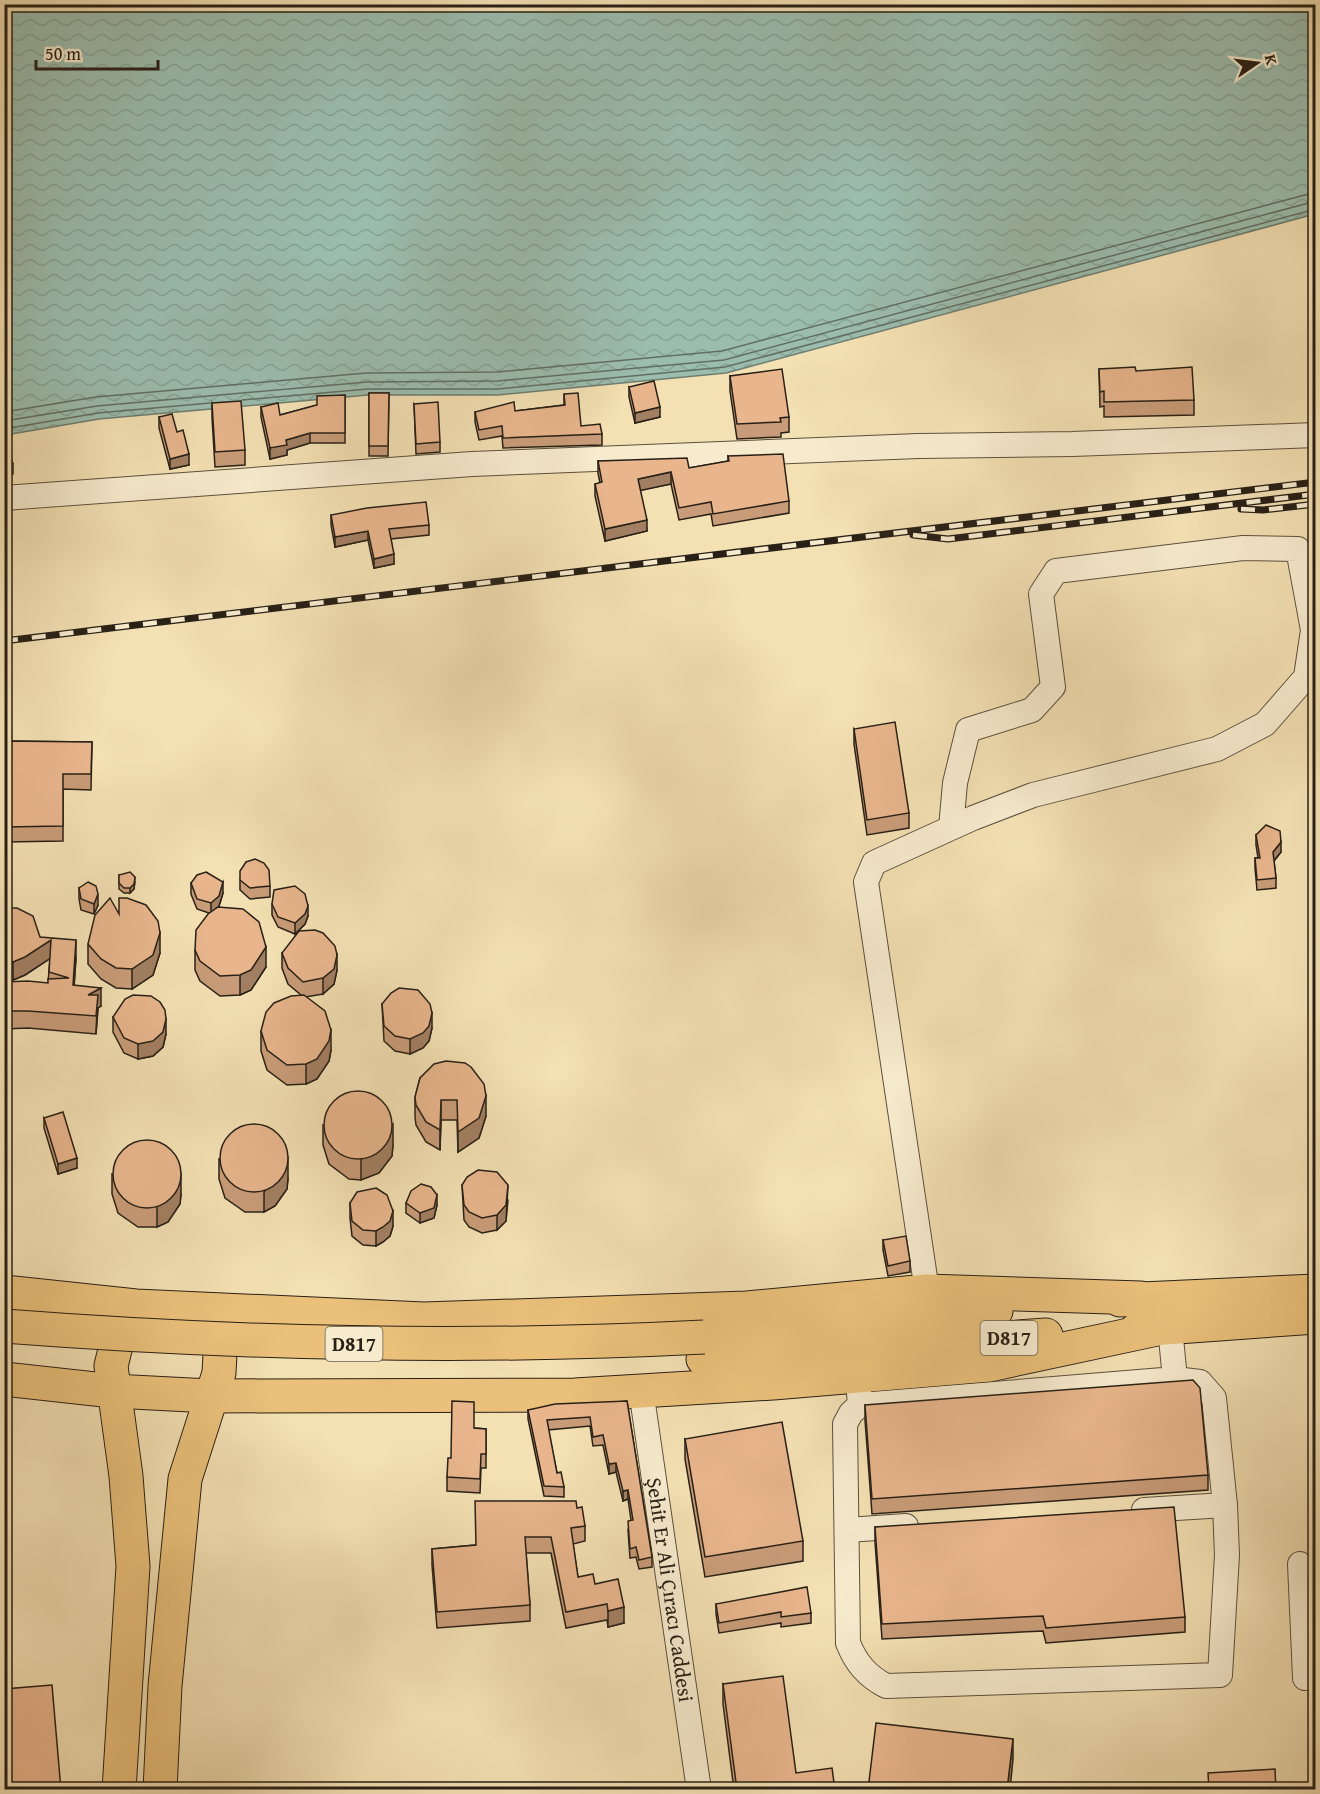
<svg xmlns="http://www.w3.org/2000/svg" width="1320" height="1794" viewBox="0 0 1320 1794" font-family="'Gentium Book Plus',serif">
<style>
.water{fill:url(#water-waves);stroke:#6d7e71;stroke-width:1.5}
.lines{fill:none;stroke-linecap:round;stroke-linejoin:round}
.shore{stroke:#626e62;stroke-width:1.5}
.minor-casing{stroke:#5b503d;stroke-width:26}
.highway-casing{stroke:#282016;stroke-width:35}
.minor{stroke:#f7ebce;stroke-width:24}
.highway{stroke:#eac07a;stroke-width:33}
.rail-casing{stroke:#282016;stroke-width:7}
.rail{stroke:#f7ebce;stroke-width:4.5;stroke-dasharray:14;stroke-linecap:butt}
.highway-bridge-casing{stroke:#282016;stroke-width:35;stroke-linecap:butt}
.highway-bridge{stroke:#eac07a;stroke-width:33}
.wall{fill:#c89c78;stroke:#282016;stroke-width:1.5}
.shaded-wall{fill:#a27f62;stroke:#282016;stroke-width:1.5}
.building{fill:#e8b58c;stroke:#282016;stroke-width:1.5}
.labels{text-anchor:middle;stroke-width:5;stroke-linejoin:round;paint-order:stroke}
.shield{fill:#f7ebce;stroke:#665d4d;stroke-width:1.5}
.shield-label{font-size:20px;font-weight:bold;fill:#282016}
.street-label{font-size:21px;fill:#282016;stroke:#f7ebce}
</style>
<defs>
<pattern id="water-waves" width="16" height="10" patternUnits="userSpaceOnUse" patternTransform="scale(1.5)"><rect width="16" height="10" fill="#9bbdae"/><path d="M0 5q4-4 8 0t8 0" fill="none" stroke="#86a295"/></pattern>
</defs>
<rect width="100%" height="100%" fill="#f3e0b3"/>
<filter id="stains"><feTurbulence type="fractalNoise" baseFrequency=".00333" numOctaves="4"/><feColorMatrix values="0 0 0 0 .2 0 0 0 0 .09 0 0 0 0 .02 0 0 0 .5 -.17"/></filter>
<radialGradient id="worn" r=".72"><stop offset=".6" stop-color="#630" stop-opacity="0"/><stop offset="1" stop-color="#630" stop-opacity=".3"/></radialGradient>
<!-- water -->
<path class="water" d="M5 5H1315V214L726 373 498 395H368L99 419 5 435Z"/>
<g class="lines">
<!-- shore -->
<g class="shore">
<path d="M242 400 368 389H498L725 367 1316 209"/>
<path d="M4 412 96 397 366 373 497 372 722 351 1316 192"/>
<path d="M4 421 97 406 367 382 497 381 724 360 1316 201"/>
<path d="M4 429 98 413 210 403"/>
</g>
<defs>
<g id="minor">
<path d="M4 498 472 464 918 446 1072 444 1316 435"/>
<path d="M927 1291 866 882 874 863 973 818 1033 795 1217 749 1265 724 1306 677 1313 630 1298 549 1243 548 1056 571 1041 594 1053 687 1032 710 968 730 955 783 951 828"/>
<path id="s1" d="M641 1390 699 1790"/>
<path d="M859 1393 860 1405 1175 1379 1170 1328"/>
<path d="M860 1405 851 1413 845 1424 848 1643C856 1663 867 1676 886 1686L1220 1675 1227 1555 1225 1505 1214 1398 1200 1382 1175 1379"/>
<path d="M1144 1510 1225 1505"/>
<path d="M847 1530 906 1526"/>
<path d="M1300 1564 1305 1678H1316"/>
</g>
<g id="highway">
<path d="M4 1292 136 1306 424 1319 747 1308 927 1291 1141 1298"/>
<path d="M1120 1300 1316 1291"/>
<path d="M1136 1330 1316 1317"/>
<path d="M728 1335 996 1311"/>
<path d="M703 1359 1046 1335"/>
<path d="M4 1379 113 1391 210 1396 575 1395 773 1383 989 1365 1157 1329"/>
<path d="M119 1790 133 1566 126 1476 111 1366 120 1329 133 1310"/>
<path d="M160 1790 165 1686 185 1479 219 1373 221 1335 217 1312"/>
</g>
</defs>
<!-- minor casing -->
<use href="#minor" class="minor-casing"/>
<!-- highway casing -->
<use href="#highway" class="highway-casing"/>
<!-- minor -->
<use href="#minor" class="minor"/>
<!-- highway -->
<use href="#highway" class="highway"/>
<defs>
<g id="rail">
<path d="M1241 509 1263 510 1316 504"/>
<path d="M913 535 948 539 1316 494"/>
<path d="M4 641 1316 482"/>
</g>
</defs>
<!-- rail casing -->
<use href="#rail" class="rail-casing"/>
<!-- rail -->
<use href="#rail" class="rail"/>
<defs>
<path id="highway-bridge" d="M4 1326C238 1344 471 1349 704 1337"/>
</defs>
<!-- highway-bridge casing -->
<use href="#highway-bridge" class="highway-bridge-casing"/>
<!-- highway-bridge -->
<use href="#highway-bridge" class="highway-bridge"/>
</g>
<!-- wall -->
<g class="wall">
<path d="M1099 369 1136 371 1194 400V415L1104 417V406L1100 407Z"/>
<path d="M730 376 789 417V432L781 433V437L737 439 730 391Z"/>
<path d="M629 387 660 417 635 423 629 397Z"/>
<path d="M369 393H389L388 456H369Z"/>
<path d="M564 394 581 426 602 434V445L503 448 502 436 479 440 475 422V412L515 411 564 405Z"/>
<path d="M345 395V443H310L287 450V455L270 459 261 417V407L280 415 317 405Z"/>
<path d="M212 403 245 450V465L215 467 212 418Z"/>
<path d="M414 404 440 442V452L416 454Z"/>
<path d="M159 417 177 432 189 465 170 469 159 428Z"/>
<path d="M728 456 789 501V513L713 526 711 514 679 520 671 484 640 490 647 531 605 541 595 496V484L600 483 598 473V461L689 468 728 461Z"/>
<path d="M331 515 429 525V535L391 539 394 564 374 568 368 540 335 547 331 525Z"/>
<path d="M1312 530H1316V566L1312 545Z"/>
<path d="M854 729 909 813V828L867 835 854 744Z"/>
<path d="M4 741 92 742 91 790 63 789V841L4 842Z"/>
<path d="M1256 835 1281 852 1274 861 1276 878V888L1257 890 1255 868V858H1258L1256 845Z"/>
<path d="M119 875 135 882 134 889 130 893H124L119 889Z"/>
<path d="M240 880 270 886V897L250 899 240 890Z"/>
<path d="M191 883 223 893 219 906 217 907 266 967 251 990 240 995 220 996 200 981 195 970V950L209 913 197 909 191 894Z"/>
<path d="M79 888 98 905 94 914 81 910 79 899Z"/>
<path d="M272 904 308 916 305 924 295 934 278 927 272 915Z"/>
<path d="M4 908 40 937 76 958 74 985 101 1006 98 1008 96 1034 28 1028 4 1029V982L48 983 50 958 25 975 13 980 4 977Z"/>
<path d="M119 914 160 953 153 975 132 989 116 988 101 979 88 964V944Z"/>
<path d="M282 953 337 970 334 984 323 994 305 997 331 1050 329 1061 317 1079 306 1084 287 1085 267 1070 261 1051V1031L301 995 288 984 282 968Z"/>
<path d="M382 1004 432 1028 429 1041 423 1048 410 1054 395 1051 384 1041Z"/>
<path d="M113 1017 166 1034 163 1047 153 1056 138 1059 124 1053 113 1032Z"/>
<path d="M420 1078 486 1116 479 1138 458 1152 457 1120H441L440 1150 426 1142 416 1125 415 1117V1097Z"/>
<path d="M44 1118 77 1168 58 1174 44 1128Z"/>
<path d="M323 1125 393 1144 392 1156 379 1173 361 1180 349 1179 329 1164 323 1145Z"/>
<path d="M219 1159 288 1178 287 1189 275 1206 264 1212H245L225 1198 219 1179Z"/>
<path d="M112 1174 181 1194 180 1204 168 1222 157 1227H138L118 1213 112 1194Z"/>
<path d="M462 1185 508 1200 506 1221 497 1230 482 1233 469 1227 464 1220Z"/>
<path d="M350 1203 393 1226 390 1236 383 1242 376 1246 363 1245 352 1236 350 1218Z"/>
<path d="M406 1203 437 1205 434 1218 420 1223 406 1213Z"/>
<path d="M883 1240 910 1261V1272L888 1276 883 1250Z"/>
<path d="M627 1401 652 1557V1567L639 1569 636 1557 630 1558 628 1530 631 1520 628 1499 623 1501 616 1472 609 1474 603 1445 593 1446 590 1426 548 1430 557 1473 564 1487V1497L544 1496 528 1419V1410Z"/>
<path d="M865 1405 1208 1475V1490L872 1514 865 1420Z"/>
<path d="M474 1428 486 1429V1468H481L480 1493 447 1491V1477L451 1458Z"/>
<path d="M685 1439 803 1541V1561L705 1577 685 1459Z"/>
<path d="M577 1508 585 1526V1541L573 1544 578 1577 595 1584 624 1623 608 1627 607 1620 566 1628 551 1553H526L530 1605V1621L437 1628 432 1565V1549L475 1545Z"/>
<path d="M875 1527 1185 1617V1632L1046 1643 1043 1631 882 1639 875 1542Z"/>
<path d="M716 1604 811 1613V1623L781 1627V1623L719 1633 716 1614Z"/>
<path d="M723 1684 796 1773 835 1790H734L723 1704Z"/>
</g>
<!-- shaded-wall -->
<g class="shaded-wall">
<path d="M660 407V417L635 423V413Z"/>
<path d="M310 433V443L287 450V455L270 459V448L286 440Z"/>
<path d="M189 454V465L170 469V459Z"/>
<path d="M13 464V474L4 477V466Z"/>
<path d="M671 472V484L638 491V479Z"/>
<path d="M647 520V531L605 541V529Z"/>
<path d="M368 531V540L335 547V537Z"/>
<path d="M394 554V564L374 568V559Z"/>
<path d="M1281 842V852L1273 862V852Z"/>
<path d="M135 877 134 889 130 893V888Z"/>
<path d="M223 882V893L219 906 211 913V903Z"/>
<path d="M98 894V905L94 914V904Z"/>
<path d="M308 906V916L305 924 295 934V923Z"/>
<path d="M160 933V953L153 975 132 989V969Z"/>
<path d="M51 940V958L25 975 13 980V962Z"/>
<path d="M76 940V958L73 1003V985Z"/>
<path d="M266 947V967L251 990 240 995V975Z"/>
<path d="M337 955V970L334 984 323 994V978Z"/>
<path d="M101 988V1006L98 1008 96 1034 97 1008 88 995Z"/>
<path d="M432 1013V1028L429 1041 423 1048 410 1054V1039Z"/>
<path d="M166 1019V1034L163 1047 153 1056 138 1059V1044Z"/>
<path d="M331 1030V1050L329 1061 317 1079 306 1084V1064Z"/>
<path d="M486 1096V1116L479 1138 458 1152V1132Z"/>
<path d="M441 1100V1120L440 1150V1130Z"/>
<path d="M393 1124V1144L392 1156 379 1173 361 1180V1160Z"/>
<path d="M77 1158V1168L58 1174V1164Z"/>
<path d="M288 1158V1178L287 1189 275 1206 264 1212V1192Z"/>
<path d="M181 1174V1194L180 1204 168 1222 157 1227V1207Z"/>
<path d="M508 1185 506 1221 497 1230V1215Z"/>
<path d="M437 1195V1205L434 1218 420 1223V1213Z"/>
<path d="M393 1211V1226L390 1236 383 1242 376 1246V1231Z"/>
<path d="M616 1463V1472L609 1474V1464Z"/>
<path d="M628 1490V1499L623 1501V1491Z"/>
<path d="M624 1607V1623L608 1627V1611Z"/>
<path d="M1013 1739V1759L1010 1790H1007Z"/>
</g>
<!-- building -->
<g class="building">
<path d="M1135 367 1136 371 1192 367 1194 400 1104 402V391L1100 392 1099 369Z"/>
<path d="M782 369 789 417 780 418 781 422 737 424 730 376Z"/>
<path d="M654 381 660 407 635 413 629 387Z"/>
<path d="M369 393H389L388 446H369Z"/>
<path d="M578 393 581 426 600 424 602 434 503 438 502 426 479 430 475 412 514 402 515 411 565 405 564 394Z"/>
<path d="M345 395V433H310L286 440 287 445 270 448 261 407 278 403 280 415 317 405V396Z"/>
<path d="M241 401 245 450 215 452 212 403Z"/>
<path d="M438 402 440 442 416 444 414 404Z"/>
<path d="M172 414 177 432 183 430 189 454 170 459 159 417Z"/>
<path d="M9 451 13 464 4 466V452Z"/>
<path d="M783 454 789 501 713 514 711 502 679 508 671 472 638 479 647 520 605 529 595 484 602 482 598 461 687 458 689 468 729 461 728 456Z"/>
<path d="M426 502 429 525 389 529 394 554 374 559 368 531 335 537 331 515 367 508Z"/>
<path d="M1312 530H1316V551Z"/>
<path d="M895 722 909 813 867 820 854 729Z"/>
<path d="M4 741 92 742 91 774H63V826L4 827Z"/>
<path d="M1266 825 1280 831 1281 842 1273 852 1276 878 1257 880 1255 858H1260L1256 835Z"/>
<path d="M255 859 264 863 269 870 270 886 250 888 240 880V871L246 862Z"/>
<path d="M130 872 135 877 134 884 130 888H124L119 883V875Z"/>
<path d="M206 872 223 882 219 896 211 903 197 899 191 883 197 875Z"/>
<path d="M88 882 96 886 98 894 94 904 81 899 79 888Z"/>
<path d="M295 886 305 894 308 906 305 914 295 923 278 917 272 904 274 890Z"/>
<path d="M110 898 119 914V898H127L146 905 158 921 160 933 153 955 132 969 116 968 101 959 88 944 95 915Z"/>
<path d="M218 907 243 909 259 922 266 947 251 970 240 975 220 976 200 961 195 950 196 930 208 914Z"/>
<path d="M4 908H17L33 916 40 937 76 940 73 985 101 988 88 995H98L96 1016 28 1011H4V982L28 981 48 983V979L69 978 49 972 51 940 25 957 13 962 4 959Z"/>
<path d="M315 930 323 933 335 946 337 955 334 969 323 978 303 982 288 968 282 953 299 931Z"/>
<path d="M399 988 418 990 430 1004 432 1013 429 1026 423 1033 410 1039 395 1036 384 1026 382 1004 391 993Z"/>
<path d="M133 995 151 996 160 1002 165 1010 166 1019 163 1032 153 1041 138 1044 124 1038 113 1017 125 999Z"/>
<path d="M304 995 325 1011 331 1030 329 1041 317 1059 306 1064 287 1065 267 1050 261 1031 266 1012 274 1003 291 996Z"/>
<path d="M446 1061 465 1063 471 1067 484 1084 486 1096 479 1118 458 1132 457 1100H441L440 1130 426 1122 416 1105 415 1097 420 1078 434 1064Z"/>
<circle cx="358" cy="1125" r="34"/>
<path d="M63 1112 77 1158 58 1164 44 1118Z"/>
<circle cx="254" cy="1158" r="34"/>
<circle cx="147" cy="1174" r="34"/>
<path d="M478 1170 497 1172 508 1185 506 1205 497 1215 482 1218 469 1212 464 1205 462 1185 467 1177Z"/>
<path d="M421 1184 431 1187 437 1195 434 1208 420 1213 406 1203 411 1191Z"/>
<path d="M376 1188 387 1195 393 1211 390 1221 383 1227 376 1231 363 1230 352 1221 350 1203 357 1192Z"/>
<path d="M906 1236 910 1261 888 1266 883 1240Z"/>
<path d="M1193 1380 1200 1388 1208 1475 872 1499 865 1405Z"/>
<path d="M452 1401 474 1402V1428L486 1429V1454H481L480 1479 447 1477 448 1458H451Z"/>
<path d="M627 1401 652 1557 639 1560 636 1547 630 1549 628 1521 633 1520 628 1490 623 1491 616 1463 609 1464 603 1435 593 1437 590 1417 547 1420 557 1473 561 1472 564 1487 544 1486 528 1410 555 1404Z"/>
<path d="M782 1422 803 1541 705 1557 685 1439Z"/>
<path d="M475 1501H576L577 1508 582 1507 585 1526 571 1528 578 1577 593 1574 595 1584 618 1579 624 1607 608 1611 607 1604 566 1612 551 1537H525L530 1605 437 1612 432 1549 476 1545Z"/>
<path d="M1174 1507 1185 1617 1046 1628 1043 1616 882 1624 875 1527Z"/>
<path d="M807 1587 811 1613 781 1617V1612L719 1623 716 1604Z"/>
<path d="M783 1676 796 1773 832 1768 835 1790H737L723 1684Z"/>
<path d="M52 1685 61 1790H4V1689Z"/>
<path d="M876 1723 1013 1739 1007 1790H868Z"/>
<path d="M1275 1769 1276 1790H1209L1208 1773Z"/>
</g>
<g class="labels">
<!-- shield labels -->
<g class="shield">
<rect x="980.5" y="1321" width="57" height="34" rx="4.5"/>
<rect x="325.5" y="1327" width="57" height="34" rx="4.5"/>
</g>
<g class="shield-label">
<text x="1009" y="1345">D817</text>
<text x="354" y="1351">D817</text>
</g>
<!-- street labels -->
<g class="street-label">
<text dy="7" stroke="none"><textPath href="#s1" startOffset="202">Şehit Er Ali Çıracı Caddesi</textPath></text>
</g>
</g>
<!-- margin -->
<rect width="1320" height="1794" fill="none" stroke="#f3e0b3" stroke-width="24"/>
<rect x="6" y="6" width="1308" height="1782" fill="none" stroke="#282016" stroke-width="3"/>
<rect x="12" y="12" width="1296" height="1770" fill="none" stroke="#282016" stroke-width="1.5"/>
<!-- north arrow -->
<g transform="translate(1257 63) rotate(76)" stroke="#f7ebce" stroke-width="4.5" paint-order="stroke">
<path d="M0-4.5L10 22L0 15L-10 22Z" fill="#282016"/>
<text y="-9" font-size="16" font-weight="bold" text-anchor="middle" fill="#282016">K</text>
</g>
<!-- scale -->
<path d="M36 60v9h122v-9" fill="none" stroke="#282016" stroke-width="3"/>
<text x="45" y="60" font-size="18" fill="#282016" stroke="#f7ebce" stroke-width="4.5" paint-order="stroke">50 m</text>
<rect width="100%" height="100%" filter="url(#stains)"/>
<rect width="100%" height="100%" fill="url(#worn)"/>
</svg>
